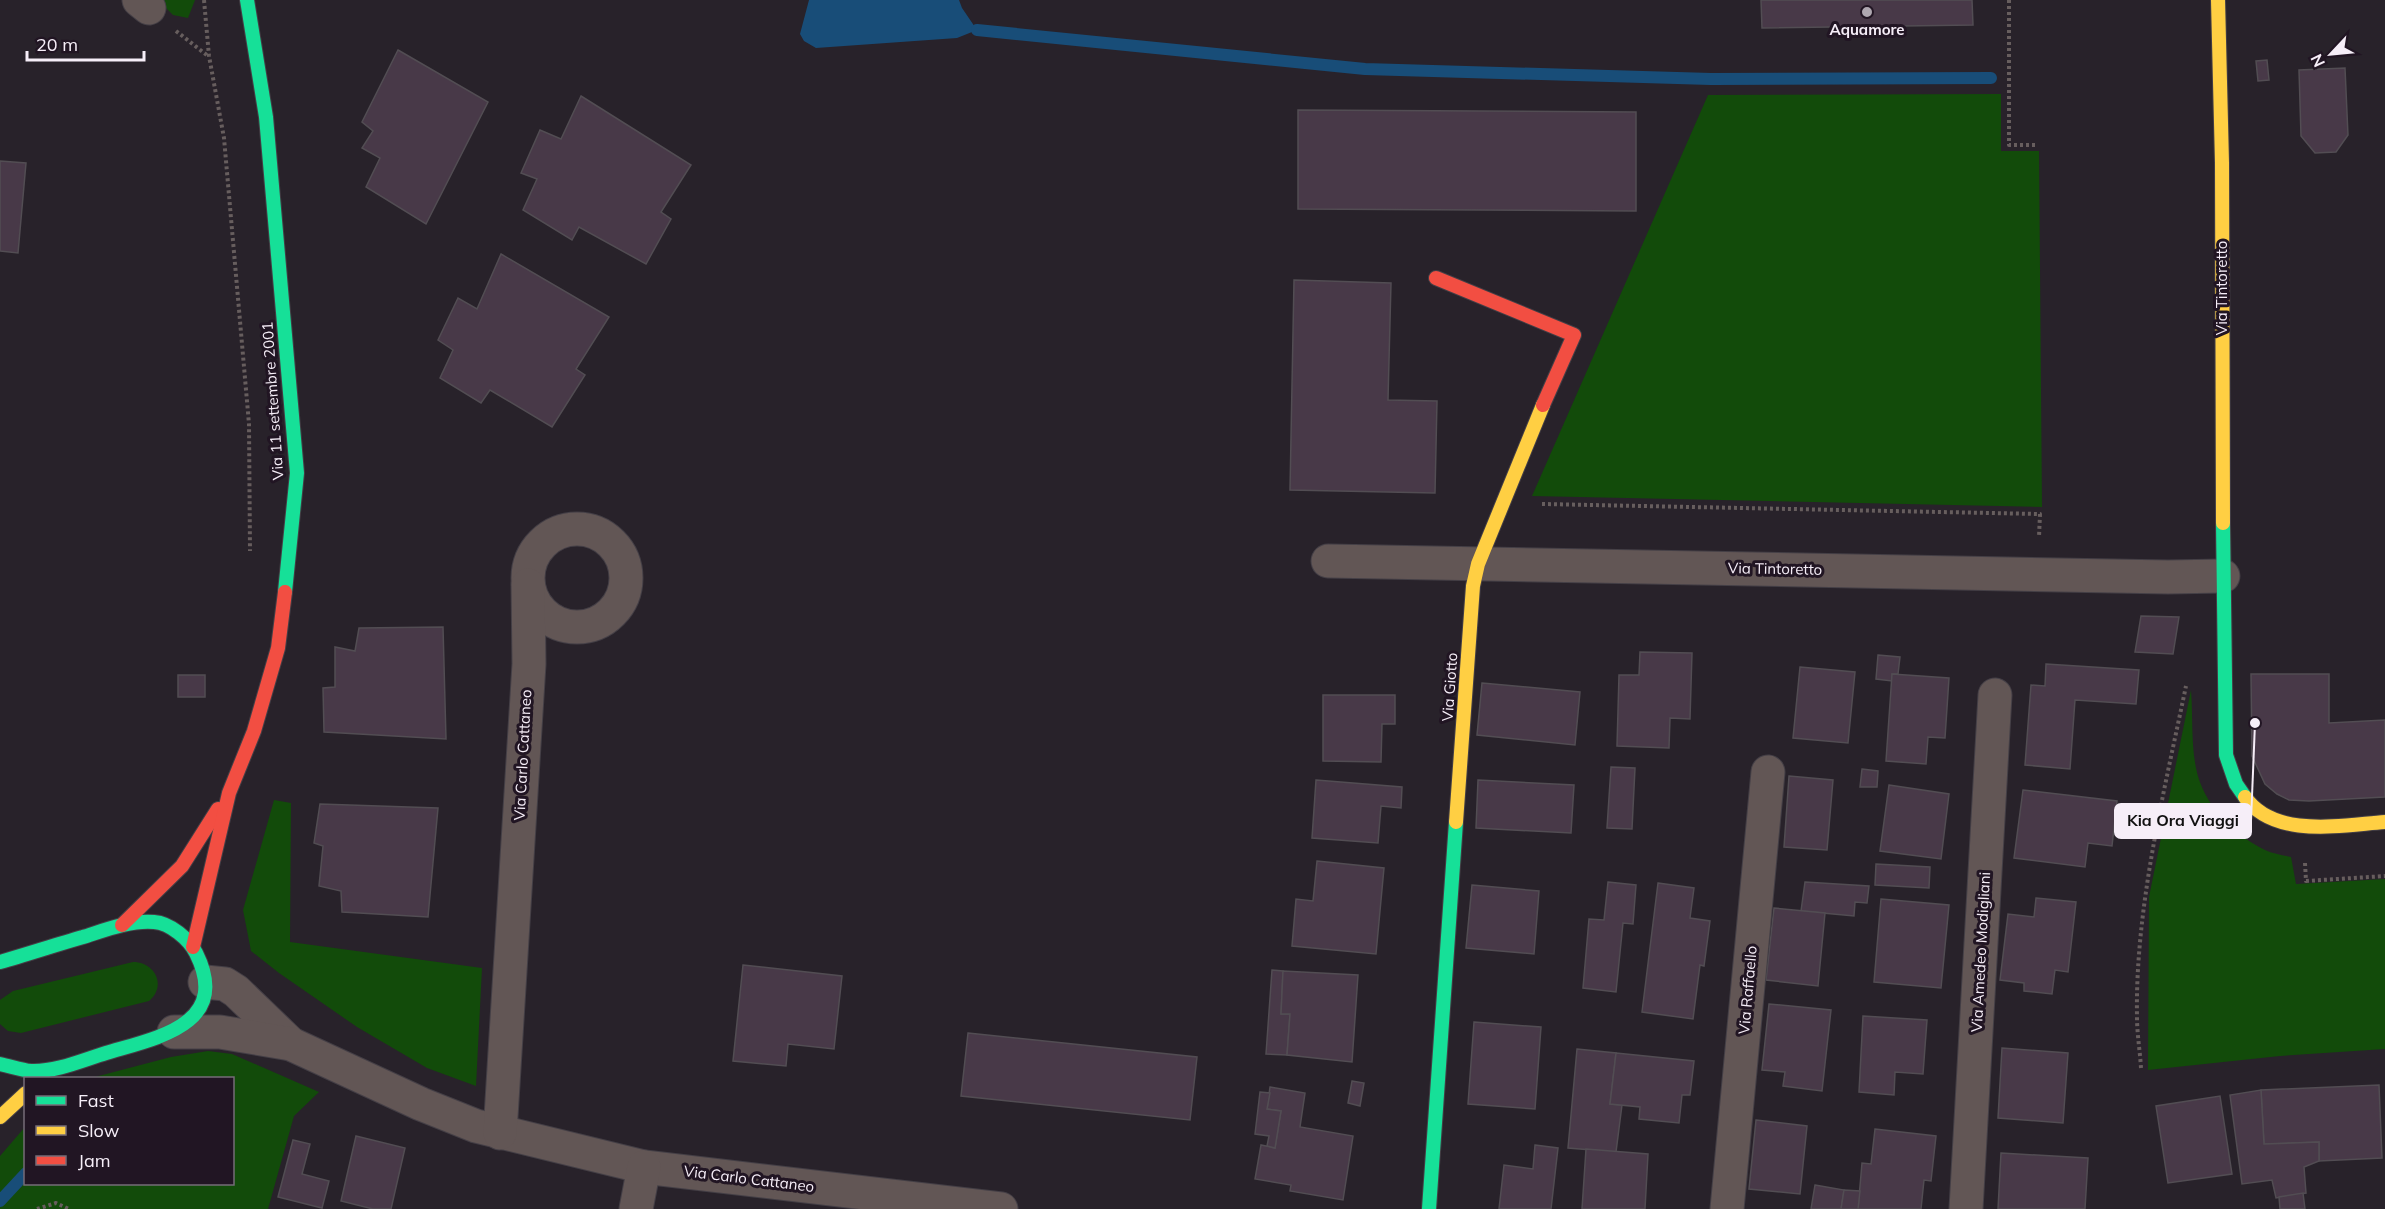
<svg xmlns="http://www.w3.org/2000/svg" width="2385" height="1209" viewBox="0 0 2385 1209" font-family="Mulish,sans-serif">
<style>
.green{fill:#124b0a}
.water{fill:#184d78}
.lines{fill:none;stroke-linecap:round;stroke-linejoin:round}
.stream{stroke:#184d78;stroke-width:12}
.building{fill:#483948;stroke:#524d53;stroke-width:1.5}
.street-casing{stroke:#443f46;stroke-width:35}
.fast-casing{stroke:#443f46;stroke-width:16}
.slow-casing{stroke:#443f46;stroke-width:16}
.jam-casing{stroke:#443f46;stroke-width:16}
.path{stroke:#675e5e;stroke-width:4;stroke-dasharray:3 3;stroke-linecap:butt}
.street{stroke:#625655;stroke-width:33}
.fast{stroke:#16e098;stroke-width:14}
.slow{stroke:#ffcf43;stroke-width:14}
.jam{stroke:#f24e42;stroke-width:14}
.poi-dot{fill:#aea7b0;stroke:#211523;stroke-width:2}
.labels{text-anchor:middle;stroke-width:6;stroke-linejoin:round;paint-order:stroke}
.poi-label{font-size:15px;font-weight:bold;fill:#f6eef8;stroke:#211523}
.street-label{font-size:15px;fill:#f6eef8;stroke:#211523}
.leader{fill:none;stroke:#f6eef8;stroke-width:2}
.callout-dot{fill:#f6eef8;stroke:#211523;stroke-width:2}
.callout{fill:#f6eef8;stroke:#f6eef8;stroke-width:2}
.callout-label{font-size:16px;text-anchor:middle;font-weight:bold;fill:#111}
</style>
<rect width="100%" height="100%" fill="#28222a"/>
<!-- green -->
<g class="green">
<path d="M158 0H195L188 18 173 15Z"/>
<path d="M2001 94V151H2039L2042 507 1532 496 1708 95Z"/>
<path d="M2191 690C2193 715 2191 743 2196 768 2203 804 2232 834 2265 850 2273 854 2283 855 2291 857L2296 884 2385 879V1049L2280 1056 2148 1070 2149 897Z"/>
<path d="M274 800 291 803 290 942 482 968 476 1086 427 1068 357 1027 279 973 251 951 243 910Z"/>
<path d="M133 962C155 962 167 986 149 1001L21 1033 8 1031 0 1024V1000L13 991Z"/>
<path d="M208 1051 232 1054 319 1092 294 1116 268 1209H0V1156L25 1127 26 1184H232V1078H91L171 1057Z"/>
</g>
<!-- water -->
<path class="water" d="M809 0H959L962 8 977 30 957 38 816 48 804 41 800 34Z"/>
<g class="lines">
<!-- stream -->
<g class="stream">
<path d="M977 30 1365 69 1711 79 1991 78"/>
<path d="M0 1201 26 1173"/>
</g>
</g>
<!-- building -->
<g class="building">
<path d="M1761 0H1972L1973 25 1762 28Z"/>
<path d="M398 50 488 102 426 224 366 187 380 158 362 148 373 131 362 122Z"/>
<path d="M2267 60 2269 80 2258 81 2256 61Z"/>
<path d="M2345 68 2348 135 2336 152 2315 153 2301 136 2299 70Z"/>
<path d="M581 96 691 165 661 212 671 219 646 264 579 227 572 240 523 210 537 179 521 173 540 130 561 139Z"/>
<path d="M1298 110 1636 112V211L1298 209Z"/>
<path d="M0 161 26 163 18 253 0 251Z"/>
<path d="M501 254 609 317 576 369 585 375 552 427 490 390 481 403 440 378 453 350 438 340 458 298 477 309Z"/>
<path d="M1294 280 1391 283 1388 400 1437 401 1435 493 1290 490Z"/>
<path d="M2141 616 2179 617 2173 654 2135 652Z"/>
<path d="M443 627 446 739 324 732 323 688 335 687V647L355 651 359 628Z"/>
<path d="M1640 652 1692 653 1690 719 1670 718 1669 748 1617 746 1619 675H1639Z"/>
<path d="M1878 655 1900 657 1898 674H1892V681L1876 679Z"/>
<path d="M2046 664 2139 670 2136 704 2075 700 2070 769 2025 765 2031 685 2045 686Z"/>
<path d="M1800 667 1855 672 1848 743 1793 738Z"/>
<path d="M1892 674 1949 678 1945 738 1928 737 1926 764 1886 761Z"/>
<path d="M2251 674H2329V723L2385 720V797L2309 801 2289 800 2277 794 2265 784 2252 756Z"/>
<rect x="178" y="675" width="27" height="22"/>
<path d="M1482 683 1580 692 1575 745 1477 735Z"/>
<path d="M1323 695H1395V724H1382L1381 762 1323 761Z"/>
<path d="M1611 767 1635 768 1632 829 1607 828Z"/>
<path d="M1862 769 1878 771 1877 787H1860Z"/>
<path d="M1789 776 1833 780 1827 850 1784 847Z"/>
<path d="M1316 780 1402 787 1401 808 1381 806 1378 843 1312 838Z"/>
<path d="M1478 780 1574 785 1571 833 1476 828Z"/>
<path d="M1889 785 1949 794 1941 859 1880 851Z"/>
<path d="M2023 790 2117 801 2112 846 2088 843 2085 867 2014 858Z"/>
<path d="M320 804 438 808 428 917 342 912 341 891 319 886 323 846 314 843Z"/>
<path d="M1317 861 1384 868 1376 954 1292 946 1296 899 1313 901Z"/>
<path d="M1876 864 1930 867 1929 888 1875 885Z"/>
<path d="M1608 882 1636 885 1633 924 1623 923 1616 992 1583 988 1589 919 1604 920Z"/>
<path d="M1805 882 1869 886 1867 903 1855 902 1854 916 1801 911Z"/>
<path d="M1658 883 1694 888 1690 918 1710 921 1704 966 1700 965 1693 1019 1642 1012Z"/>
<path d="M1472 885 1539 891 1534 954 1466 948Z"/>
<path d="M2036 898 2076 902 2068 972 2055 970 2052 994 2024 991V983L2000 980 2008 914 2034 917Z"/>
<path d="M1881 899 1949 905 1941 988 1874 982Z"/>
<path d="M1774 908 1825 913 1818 986 1766 980Z"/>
<path d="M743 965 842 976 834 1049 788 1044 786 1066 733 1061Z"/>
<path d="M1272 970 1283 971 1281 1014H1290L1287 1055 1266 1054Z"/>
<path d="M1283 971 1358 975 1352 1062 1287 1055 1290 1014H1281Z"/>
<path d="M1769 1004 1831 1010 1822 1091 1783 1086 1785 1072 1762 1070Z"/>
<path d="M1863 1016 1927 1020 1923 1074 1895 1072 1894 1095 1859 1092Z"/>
<path d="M1474 1022 1541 1027 1535 1109 1468 1104Z"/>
<path d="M968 1033 1197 1057 1190 1120 961 1096Z"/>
<path d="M2002 1048 2068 1053 2063 1123 1998 1118Z"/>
<path d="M1577 1049 1616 1053 1610 1104 1622 1105 1616 1152 1568 1148Z"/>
<path d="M1616 1053 1694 1061 1690 1095H1682L1679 1123 1639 1119 1640 1107 1610 1104Z"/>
<path d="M1352 1081 1364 1083 1360 1106 1348 1103Z"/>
<path d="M2379 1085 2382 1158 2319 1161V1142L2264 1144 2261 1090Z"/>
<path d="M1270 1087 1305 1093 1300 1127 1353 1136 1343 1200 1290 1191 1291 1185 1255 1179 1261 1145 1275 1148 1281 1111 1267 1109Z"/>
<path d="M2261 1090 2264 1144 2319 1142V1161L2304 1167 2306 1193 2276 1198 2272 1180 2242 1184 2230 1095Z"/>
<path d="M1260 1092 1270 1093 1267 1109 1281 1111 1275 1148 1267 1146 1269 1136 1255 1134Z"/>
<path d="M2220 1096 2232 1174 2168 1183 2156 1106Z"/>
<path d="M1756 1120 1807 1126 1800 1194 1749 1189Z"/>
<path d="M1875 1129 1936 1136 1931 1181 1924 1180 1921 1209H1858L1862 1163 1871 1164Z"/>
<path d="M356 1136 405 1148 391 1209H373L341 1201Z"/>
<path d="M293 1140 310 1144 302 1174 329 1181 322 1208 278 1197Z"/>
<path d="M1535 1145 1558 1148 1551 1209H1499L1504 1165 1533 1169Z"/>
<path d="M1586 1149 1648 1154 1645 1209H1582Z"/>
<path d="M2001 1153 2088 1158 2085 1209H1998Z"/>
<path d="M1815 1185 1844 1190 1841 1209H1811Z"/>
<path d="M1844 1190 1860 1191 1858 1209H1841Z"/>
<path d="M2303 1193 2305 1209H2280L2279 1197Z"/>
</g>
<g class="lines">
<defs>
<g id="street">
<path d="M139 0 149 8"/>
<circle cx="577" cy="578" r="49"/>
<path d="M1328 561 2168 577 2223 576"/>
<path d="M205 982 225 984 236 991 291 1044"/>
<path d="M174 1032H220L291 1044 421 1104 476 1126 644 1167 1001 1209"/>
<path d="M500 1133 529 664 528 585"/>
<path d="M636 1209 644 1167"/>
<path d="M1727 1209 1768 772"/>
<path d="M1966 1209 1995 695"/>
</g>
<g id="fast">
<path d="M247 0 266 117 297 473 285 592"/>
<path d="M2223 523 2226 755 2236 784 2245 797"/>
<path d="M0 962C28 954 55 945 83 937 105 930 130 920 154 922 170 923 189 939 196 953 232 1025 156 1038 106 1053 83 1060 56 1072 31 1071 21 1070 10 1066 0 1064"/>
<path d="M1429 1209 1456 822"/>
</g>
<g id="slow">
<path d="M2218 0 2222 163 2223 523"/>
<path d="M2245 797C2274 839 2342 825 2385 822"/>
<path d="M1456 822 1473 586 1478 564 1543 405"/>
<path d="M0 1117 26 1093"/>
</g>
<g id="jam">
<path d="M1436 278 1574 335 1543 405"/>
<path d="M122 925 182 866 218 809"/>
<path d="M193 947 229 793 254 731 278 648 285 592"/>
</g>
</defs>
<!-- street casing -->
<use href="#street" class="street-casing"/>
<!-- fast casing -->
<use href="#fast" class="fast-casing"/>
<!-- slow casing -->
<use href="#slow" class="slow-casing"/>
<!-- jam casing -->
<use href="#jam" class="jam-casing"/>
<!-- path -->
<g class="path">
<path d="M204 0 209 56 224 138 249 424 250 551"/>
<path d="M2009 0V145H2038"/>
<path d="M176 31 208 56"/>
<path d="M1542 504 2040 514 2039 537"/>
<path d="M2305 863 2306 881 2385 876"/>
<path d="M2141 1068C2140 1051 2137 1034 2137 1017 2135 909 2164 792 2186 686"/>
<path d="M37 1209 56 1203 69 1209"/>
</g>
<!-- street -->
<use href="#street" class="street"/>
<!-- fast -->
<use href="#fast" class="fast"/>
<!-- slow -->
<use href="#slow" class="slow"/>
<!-- jam -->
<use href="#jam" class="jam"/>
</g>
<!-- markers -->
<circle class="poi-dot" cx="1867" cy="12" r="6"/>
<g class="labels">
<!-- poi labels -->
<g class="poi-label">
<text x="1867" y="35">Aquamore</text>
</g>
<!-- street labels -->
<g class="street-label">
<text transform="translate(2222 288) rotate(-90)" y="5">Via Tintoretto</text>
<text transform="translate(273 401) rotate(-94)" y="5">Via 11 settembre 2001</text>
<text transform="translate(1775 569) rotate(1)" y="5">Via Tintoretto</text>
<text transform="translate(1450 687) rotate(-86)" y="5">Via Giotto</text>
<text transform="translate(523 755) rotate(-87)" y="5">Via Carlo Cattaneo</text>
<text transform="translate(1981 952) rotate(-87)" y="5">Via Amedeo Modigliani</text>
<text transform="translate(1748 990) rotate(-85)" y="5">Via Raffaello</text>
<text transform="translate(749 1179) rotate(7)" y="5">Via Carlo Cattaneo</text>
</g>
</g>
<!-- callouts -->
<path class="leader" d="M2255 723L2251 821"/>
<circle class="callout-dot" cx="2255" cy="723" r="6"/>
<rect class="callout" x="2115" y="804" width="136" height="34" rx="6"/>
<g class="callout-label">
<text x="2183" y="826">Kia Ora Viaggi</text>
</g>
<!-- legend -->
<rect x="24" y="1077" width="210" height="108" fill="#211523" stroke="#766c78" stroke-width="1.5"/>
<rect x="36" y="1096" width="30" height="9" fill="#16e098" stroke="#766c78" stroke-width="1.5"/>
<text x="78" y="1107" font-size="18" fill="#f6eef8">Fast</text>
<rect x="36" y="1126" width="30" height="9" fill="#ffcf43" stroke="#766c78" stroke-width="1.5"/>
<text x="78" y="1137" font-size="18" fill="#f6eef8">Slow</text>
<rect x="36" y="1156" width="30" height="9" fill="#f24e42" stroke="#766c78" stroke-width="1.5"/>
<text x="78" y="1167" font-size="18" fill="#f6eef8">Jam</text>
<!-- north arrow -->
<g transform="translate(2331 54) rotate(244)" stroke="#211523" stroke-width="4.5" paint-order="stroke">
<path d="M0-4.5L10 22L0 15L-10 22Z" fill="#f6eef8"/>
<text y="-9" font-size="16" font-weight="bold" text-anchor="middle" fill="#f6eef8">N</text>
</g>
<!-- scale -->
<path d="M27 51v9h117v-9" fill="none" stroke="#f6eef8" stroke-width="3"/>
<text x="36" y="51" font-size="18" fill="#f6eef8" stroke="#211523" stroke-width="4.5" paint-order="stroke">20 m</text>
</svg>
